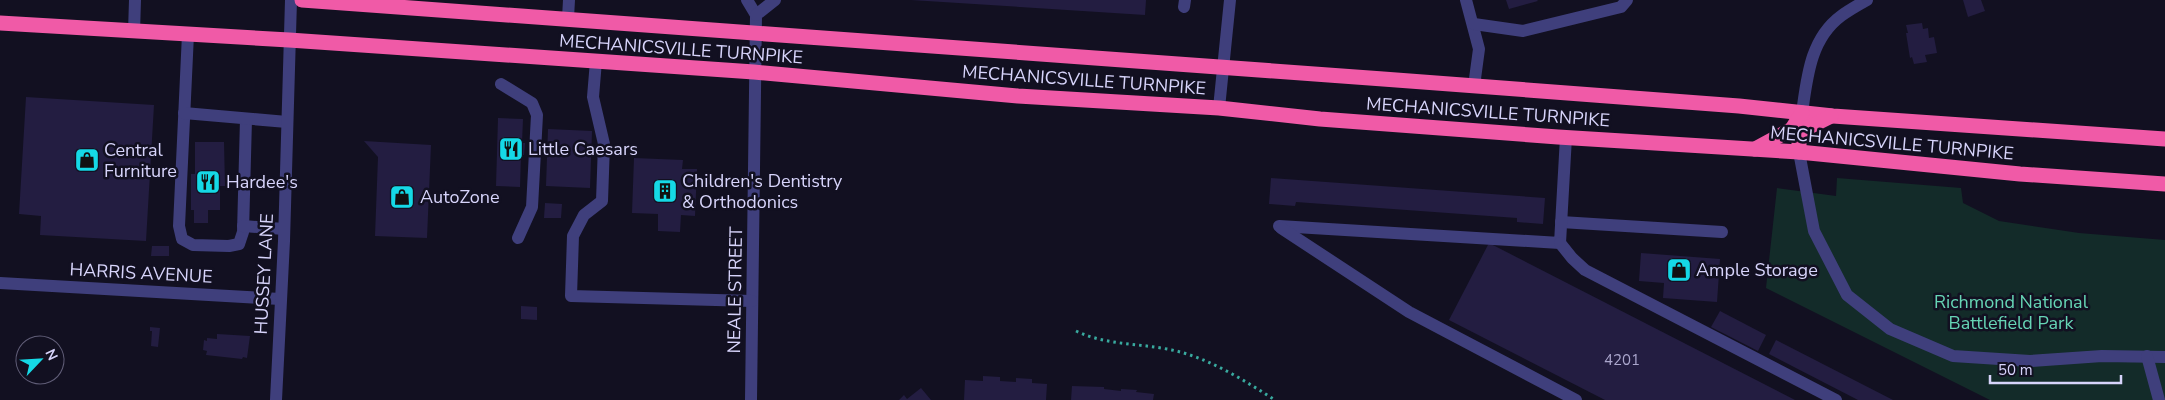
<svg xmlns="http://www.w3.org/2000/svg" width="2165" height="400" viewBox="0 0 2165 400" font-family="'Nunito Sans',sans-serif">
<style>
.green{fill:#132b29}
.building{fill:#231d41}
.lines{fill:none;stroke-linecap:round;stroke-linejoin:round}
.path{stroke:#39aa9f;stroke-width:3;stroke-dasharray:2.5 4;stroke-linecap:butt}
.minor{stroke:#3f3f7c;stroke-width:12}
.highway{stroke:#f05aa7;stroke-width:15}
.labels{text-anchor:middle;stroke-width:5;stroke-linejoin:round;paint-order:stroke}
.number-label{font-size:15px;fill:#aaa6cc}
.street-label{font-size:18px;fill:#d7d4fb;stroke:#121021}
.poi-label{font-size:18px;fill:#d7d4fb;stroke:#121021;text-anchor:start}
.park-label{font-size:18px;fill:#66d5b5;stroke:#121021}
</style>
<rect width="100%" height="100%" fill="#121021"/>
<!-- green -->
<path class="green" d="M1837 178 1961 188 1963 203 1999 221 2079 233 2165 240V400H1990L1766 288 1777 188 1836 196Z"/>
<!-- building -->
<g class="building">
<path d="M911 0H1146L1145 15Z"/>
<path d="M1506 0H1537L1538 1 1509 9Z"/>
<path d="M1963 0H1981L1985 11 1968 17Z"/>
<path d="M1922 23 1923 29 1928 28 1929 38 1934 37 1937 53 1925 55 1927 62 1914 64 1912 57 1910 58 1906 33H1908L1906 25Z"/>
<path d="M26 97 154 105 146 241 40 235 41 216 19 214Z"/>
<path d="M498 118 523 119 522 143H525L524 155H521L520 187 496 186Z"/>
<path d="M548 129 592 131 590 188 546 186Z"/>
<path d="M364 141 431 145 427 238 375 236 378 157Z"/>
<path d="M195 142H224L225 186H220V210H208V223H194V210H191V174H195Z"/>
<path d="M634 158 683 160 682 169H697L695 216 681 215 680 232 658 231V214L632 213Z"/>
<path d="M1271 178 1545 198 1543 224 1517 222V218L1296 202 1295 206 1269 204Z"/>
<path d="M545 203 562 204 561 218H544Z"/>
<path d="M1489 243 1795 400H1605L1449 320Z"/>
<path d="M152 246H169V256H151Z"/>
<path d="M1641 253 1720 259 1717 302 1663 298 1664 283 1639 281Z"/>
<path d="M521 306 537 307V320L521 319Z"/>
<path d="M1720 311 1766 335 1758 351 1711 327Z"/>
<path d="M150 327 160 328 158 347 151 346 152 331H150Z"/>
<path d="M217 334 250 336 247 358 243 357 242 359 206 355 207 351 203 350 204 340 207 341V338L217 339Z"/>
<path d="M1776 340 1893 400H1858L1769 354Z"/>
<path d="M983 376 1000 377V381L1016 382V378L1032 379V383L1047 384 1046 400H964L965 380 983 381Z"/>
<path d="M1072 386 1104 387V389L1121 391V389L1137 390 1136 392 1154 394 1153 400H1071Z"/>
<path d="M921 388 931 400H899L904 395 907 399Z"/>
</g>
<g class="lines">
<!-- path -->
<path class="path" d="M1076 331C1106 345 1135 343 1167 349 1206 356 1242 379 1275 400"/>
<!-- minor -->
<g class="minor">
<path d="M747 0 756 15 751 400"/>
<path d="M1466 0 1479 49 1474 86"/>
<path d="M1184 7 1185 0"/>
<path d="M756 15 775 0"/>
<path d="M568 18 569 0"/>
<path d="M1474 24 1523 31 1621 7 1627 0"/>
<path d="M134 32 135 0"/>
<path d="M188 34 179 226 182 239 193 245 229 246 239 244 243 232 246 119"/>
<path d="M596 61 593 97 604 144 602 201 584 215 573 236 571 296 752 301"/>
<path d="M501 84 532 103 537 115 532 207 518 238"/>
<path d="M1219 108 1230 0"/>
<path d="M184 113 287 122"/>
<path d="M1802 113C1807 78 1810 39 1841 16 1849 10 1858 5 1867 0"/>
<path d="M1799 152 1814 231 1847 295 1890 329 1953 356 2030 361 2102 356 2165 357"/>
<path d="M1561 222 1722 232"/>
<path d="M243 226 284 229"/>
<path d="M1279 226 1560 243 1566 137"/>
<path d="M1281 228 1409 312 1576 400"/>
<path d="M1560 243 1572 258 1585 270 1836 400"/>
<path d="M0 283 280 299"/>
<path d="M2147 356 2159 400"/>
<path d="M276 400 284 241 291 0"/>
</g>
<!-- highway -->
<g class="highway">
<path d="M302 0C781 32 1260 70 1739 106L1833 116 2165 139"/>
<path d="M0 23 289 40 754 72 1018 96 1219 108 1320 119 1558 137 1799 152 2020 174 2165 184"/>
<path d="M1755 149 1792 129 1802 113"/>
<path d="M1799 152V136L1803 130 1831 116"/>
</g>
</g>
<!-- icons -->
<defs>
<symbol id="restaurant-square" viewBox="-11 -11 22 22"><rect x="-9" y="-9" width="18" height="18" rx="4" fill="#15d9e6" stroke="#121021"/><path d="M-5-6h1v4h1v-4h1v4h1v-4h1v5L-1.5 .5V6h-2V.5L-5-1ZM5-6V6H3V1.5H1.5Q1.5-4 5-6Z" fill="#111"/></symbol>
<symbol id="shop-square" viewBox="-11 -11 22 22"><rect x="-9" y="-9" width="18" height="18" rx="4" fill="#15d9e6" stroke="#121021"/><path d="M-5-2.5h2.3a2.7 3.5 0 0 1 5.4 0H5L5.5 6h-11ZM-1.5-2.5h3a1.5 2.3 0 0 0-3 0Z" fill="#111"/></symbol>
<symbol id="building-square" viewBox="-11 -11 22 22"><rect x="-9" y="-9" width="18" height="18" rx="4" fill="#15d9e6" stroke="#121021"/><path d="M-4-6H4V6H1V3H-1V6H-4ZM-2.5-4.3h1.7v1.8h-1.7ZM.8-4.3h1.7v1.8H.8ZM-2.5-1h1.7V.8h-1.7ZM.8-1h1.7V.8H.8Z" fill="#111"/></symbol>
</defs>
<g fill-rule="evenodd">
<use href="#restaurant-square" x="497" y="135" width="28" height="28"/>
<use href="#shop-square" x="73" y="146" width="28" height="28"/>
<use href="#restaurant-square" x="194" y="168" width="28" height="28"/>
<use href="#building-square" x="651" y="177" width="28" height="28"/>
<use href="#shop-square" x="388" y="183" width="28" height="28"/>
<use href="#shop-square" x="1665" y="256" width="28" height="28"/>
</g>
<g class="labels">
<!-- number labels -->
<g class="number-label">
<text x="1622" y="365">4201</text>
</g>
<!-- street labels -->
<g class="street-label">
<text transform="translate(681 49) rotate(4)" y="6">MECHANICSVILLE TURNPIKE</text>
<text transform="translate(1084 80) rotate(4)" y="6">MECHANICSVILLE TURNPIKE</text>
<text transform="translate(1488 112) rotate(4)" y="6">MECHANICSVILLE TURNPIKE</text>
<text transform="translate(1892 143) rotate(5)" y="6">MECHANICSVILLE TURNPIKE</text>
<text transform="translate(141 273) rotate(3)" y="6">HARRIS AVENUE</text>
<text transform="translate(264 274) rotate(-87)" y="6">HUSSEY LANE</text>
<text transform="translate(735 290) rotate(-89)" y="6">NEALE STREET</text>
</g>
<!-- poi labels -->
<g class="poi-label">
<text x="528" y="155">Little Caesars</text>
<text x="104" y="156">Central<tspan x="104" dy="21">Furniture</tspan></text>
<text x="682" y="187">Children's Dentistry<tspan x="682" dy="21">&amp; Orthodonics</tspan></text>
<text x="226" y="188">Hardee's</text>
<text x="420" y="203">AutoZone</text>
<text x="1696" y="276">Ample Storage</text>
</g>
<!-- park labels -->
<g class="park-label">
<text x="2011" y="308">Richmond National<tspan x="2011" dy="21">Battlefield Park</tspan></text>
</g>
</g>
<!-- north arrow -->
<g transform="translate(40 360) rotate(65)"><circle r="24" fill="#121021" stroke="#615e78"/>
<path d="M0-4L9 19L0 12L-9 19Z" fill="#15d9e6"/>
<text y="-8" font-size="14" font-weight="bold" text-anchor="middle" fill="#d7d4fb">N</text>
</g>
<!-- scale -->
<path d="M1990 375v8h131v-8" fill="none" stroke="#d7d4fb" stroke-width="2.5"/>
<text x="1998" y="375" font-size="15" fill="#d7d4fb" stroke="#121021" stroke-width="4" paint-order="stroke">50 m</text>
</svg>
